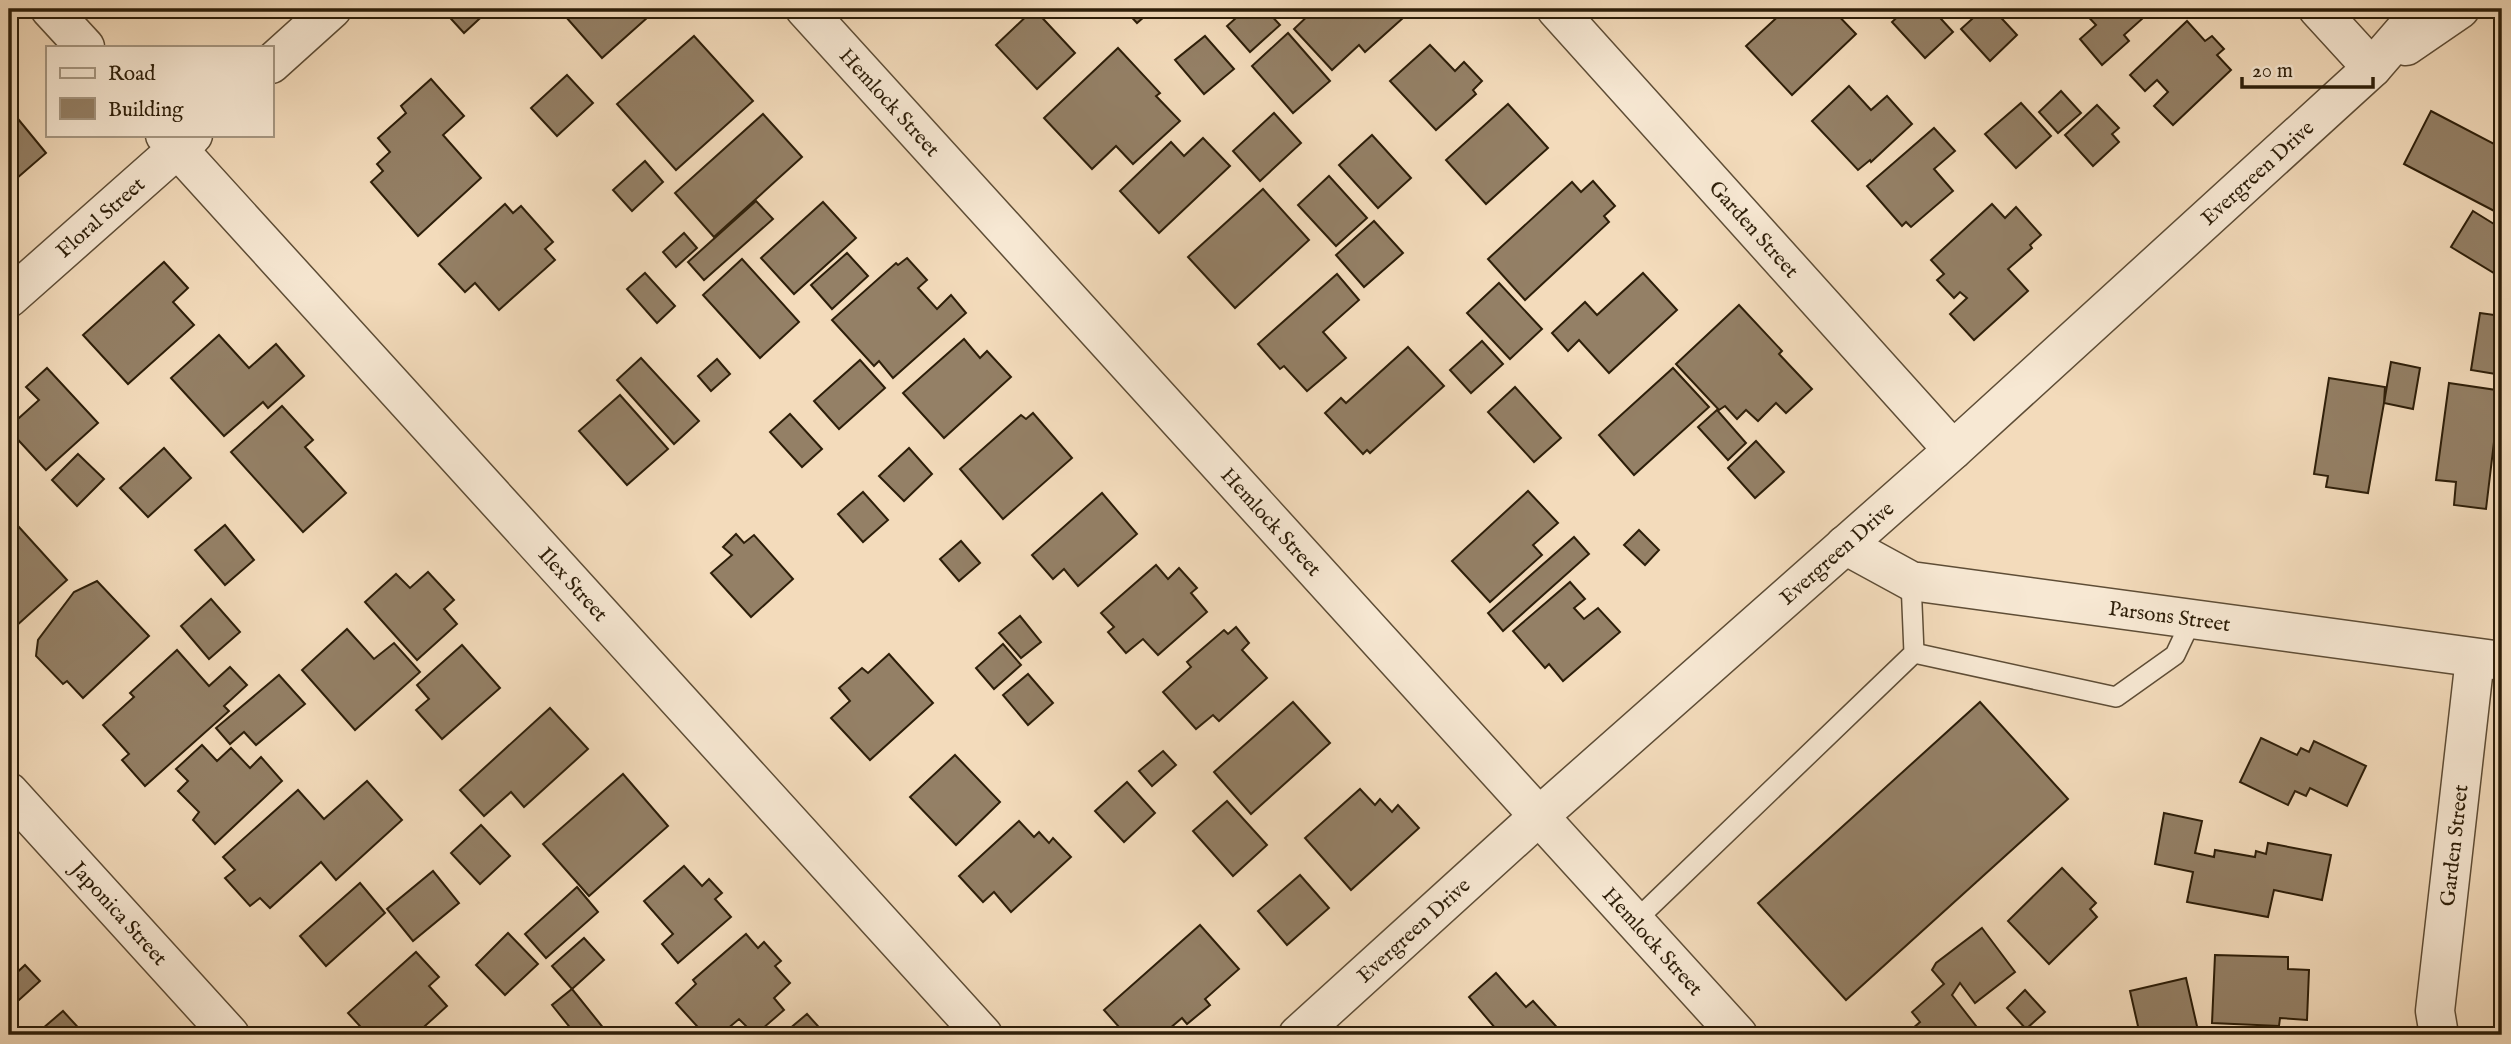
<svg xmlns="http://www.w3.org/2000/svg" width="2511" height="1044" viewBox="0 0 2511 1044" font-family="'IM FELL English',serif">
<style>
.building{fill:#948066;stroke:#2d1e09;stroke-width:2}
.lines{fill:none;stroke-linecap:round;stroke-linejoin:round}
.service-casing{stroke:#5e4d36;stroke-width:22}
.minor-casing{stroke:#5e4d36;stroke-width:41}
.tertiary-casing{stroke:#5e4d36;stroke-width:41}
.service{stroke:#f7e8d3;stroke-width:19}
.minor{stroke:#f7e8d3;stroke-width:38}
.tertiary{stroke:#f7e8d3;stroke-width:38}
.labels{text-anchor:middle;stroke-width:5;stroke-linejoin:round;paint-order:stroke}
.street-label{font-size:21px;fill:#2d1e09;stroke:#f7e8d3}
</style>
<rect width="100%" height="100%" fill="#f3dbbb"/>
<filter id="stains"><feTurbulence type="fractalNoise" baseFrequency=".00286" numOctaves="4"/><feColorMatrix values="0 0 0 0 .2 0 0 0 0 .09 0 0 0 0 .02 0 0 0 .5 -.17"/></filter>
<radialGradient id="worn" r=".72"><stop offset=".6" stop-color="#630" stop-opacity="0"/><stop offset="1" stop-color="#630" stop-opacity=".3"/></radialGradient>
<!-- building -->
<g class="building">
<path d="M442 9H490L464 33Z"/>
<path d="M575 9H657L602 58 566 17Z"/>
<path d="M1034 9 1075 53 1037 89 996 45Z"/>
<path d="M1124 9H1153L1137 23Z"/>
<path d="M1246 9H1265L1280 25 1250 52 1227 26Z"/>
<path d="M1315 9H1413L1365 52 1359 45 1332 70 1294 29Z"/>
<path d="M1786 9H1832L1856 34 1792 95 1746 46Z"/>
<path d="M1906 9H1932L1953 32 1925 58 1892 22Z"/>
<path d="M1983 9H1993L2017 35 1990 61 1961 29Z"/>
<path d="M2081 9H2153L2124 35 2129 41 2102 65 2080 39 2096 25Z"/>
<path d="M2187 21 2205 41 2212 36 2224 49 2217 55 2231 70 2173 125 2154 106 2168 92 2157 80 2145 91 2130 75Z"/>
<path d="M1288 33 1330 81 1293 113 1252 66Z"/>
<path d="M694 36 753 101 676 170 617 104Z"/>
<path d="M1205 36 1234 69 1204 94 1175 60Z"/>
<path d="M1430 45 1455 71 1464 62 1482 81 1473 90 1476 94 1436 130 1390 81Z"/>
<path d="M1118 48 1160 93 1156 96 1180 121 1133 164 1116 146 1092 169 1044 118Z"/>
<path d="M567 75 593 103 557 136 531 108Z"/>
<path d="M431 79 464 116 443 135 481 178 418 236 371 182 383 171 377 164 390 152 378 138 406 113 401 106Z"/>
<path d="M1849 86 1871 110 1887 96 1912 124 1871 162 1870 160 1858 170 1812 121Z"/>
<path d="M2061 91 2081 113 2058 133 2039 112Z"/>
<path d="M2021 103 2051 136 2016 168 1985 134Z"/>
<path d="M1508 104 1548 148 1486 204 1446 160Z"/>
<path d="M2097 105 2119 128 2112 134 2119 142 2093 166 2065 135Z"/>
<path d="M9 108 46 153 9 185Z"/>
<path d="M2431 111 2502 148V215L2404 164Z"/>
<path d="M1274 113 1301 143 1260 181 1233 151Z"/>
<path d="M763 114 802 157 714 237 675 193Z"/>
<path d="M1934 128 1955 151 1934 169 1953 191 1911 227 1906 222 1902 226 1867 186Z"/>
<path d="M1372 135 1411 178 1378 208 1339 165Z"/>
<path d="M1203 138 1230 166 1159 233 1120 191 1171 142 1184 156Z"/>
<path d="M645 161 663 182 632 211 613 190Z"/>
<path d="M1329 176 1367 218 1336 246 1298 205Z"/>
<path d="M1593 181 1615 206 1604 216 1609 222 1525 300 1488 259 1572 182 1581 192Z"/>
<path d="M1263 189 1309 240 1235 308 1188 257Z"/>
<path d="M756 201 773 219 704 280 688 262Z"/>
<path d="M823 202 856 238 794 294 761 258Z"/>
<path d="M505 204 513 213 521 206 553 242 545 249 555 260 499 310 475 283 465 292 439 264Z"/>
<path d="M1992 204 2005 218 2016 207 2041 235 2030 245 2032 248 2008 269 2028 291 1974 340 1950 314 1967 298 1960 292 1954 298 1937 280 1944 274 1931 260Z"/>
<path d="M2473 211 2502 229V278L2451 247Z"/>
<path d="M1374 221 1403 253 1364 287 1336 255Z"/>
<path d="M684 233 697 248 676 267 663 252Z"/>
<path d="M847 253 868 276 832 309 811 285Z"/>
<path d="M907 258 927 280 918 288 937 309 951 295 966 313 893 378 879 361 874 366 832 320 896 263 898 265Z"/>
<path d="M742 259 799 322 760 358 703 295Z"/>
<path d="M164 262 188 288 173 302 194 325 128 384 83 335Z"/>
<path d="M645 273 675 306 657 323 627 289Z"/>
<path d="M1643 273 1677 310 1609 373 1579 340 1568 351 1552 333 1585 302 1597 315Z"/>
<path d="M1337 274 1359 300 1323 332 1346 358 1307 391 1284 366 1280 369 1258 344Z"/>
<path d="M1499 283 1542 329 1510 359 1467 313Z"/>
<path d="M1739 305 1782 351 1779 354 1812 389 1786 413 1776 403 1758 421 1746 410 1737 419 1725 406 1719 410 1676 364Z"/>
<path d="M2480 313 2502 316V375L2471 370Z"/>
<path d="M219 335 249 368 276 344 304 376 268 408 263 402 224 436 171 378Z"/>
<path d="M964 339 980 358 987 351 1011 377 944 438 903 393Z"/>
<path d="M1482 341 1503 364 1471 393 1450 370Z"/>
<path d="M1408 347 1444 386 1370 453 1367 450 1363 454 1325 413 1341 398 1346 403Z"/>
<path d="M641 358 699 421 674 444 617 380Z"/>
<path d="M717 359 730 374 711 391 698 376Z"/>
<path d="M860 360 885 388 839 429 814 401Z"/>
<path d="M2391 362 2420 368 2413 409 2384 403Z"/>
<path d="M47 368 98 423 46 470 9 430V427L39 400 26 387Z"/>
<path d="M1673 368 1709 407 1634 475 1599 435Z"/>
<path d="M2329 378 2385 387 2384 403 2368 493 2326 487 2328 476 2314 474Z"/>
<path d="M2449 383 2496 390 2499 400 2486 509 2454 505 2456 482 2436 480Z"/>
<path d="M1515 387 1561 438 1534 462 1488 412Z"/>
<path d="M620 395 668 449 627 485 579 431Z"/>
<path d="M282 406 313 440 305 447 346 493 303 532 231 452Z"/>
<path d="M1717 410 1746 443 1728 460 1698 427Z"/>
<path d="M1033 413 1072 458 1003 519 960 469 1021 415 1026 419Z"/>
<path d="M790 414 822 449 802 467 770 432Z"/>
<path d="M1756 441 1784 472 1755 498 1728 468Z"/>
<path d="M164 448 191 478 148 517 120 488Z"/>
<path d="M909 448 932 474 904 501 879 476Z"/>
<path d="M78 454 104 479 77 506 52 480Z"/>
<path d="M1528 491 1558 523 1533 545 1542 555 1490 602 1452 561Z"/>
<path d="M863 492 888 520 863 542 838 514Z"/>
<path d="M1102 493 1137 534 1078 586 1064 569 1053 579 1032 555Z"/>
<path d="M225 525 254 560 225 585 195 550Z"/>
<path d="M18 526 67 580 15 627 9 620V534Z"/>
<path d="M1639 530 1659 550 1645 565 1624 545Z"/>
<path d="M736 534 744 543 754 535 793 579 751 617 711 573 732 555 723 547Z"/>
<path d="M1574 537 1589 554 1503 631 1488 613Z"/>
<path d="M961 541 980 563 959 581 940 559Z"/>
<path d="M1156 565 1168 579 1179 568 1197 588 1191 593 1207 612 1158 655 1143 639 1126 653 1108 632 1114 627 1101 613Z"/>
<path d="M428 572 454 600 444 609 457 624 417 660 365 602 396 574 410 588Z"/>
<path d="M97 581 149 636 83 698 67 681 63 684 36 656 38 640 74 592Z"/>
<path d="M1570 582 1585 599 1574 608 1584 619 1598 608 1620 632 1563 681 1549 664 1545 668 1513 631Z"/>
<path d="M211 599 240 632 209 659 181 626Z"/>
<path d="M1020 616 1041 642 1021 658 999 633Z"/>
<path d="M1236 627 1249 643 1242 650 1267 678 1219 721 1213 715 1196 729 1163 692 1191 667 1187 662 1224 630 1228 634Z"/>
<path d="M347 629 374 659 394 643 420 672 355 730 302 670Z"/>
<path d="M1003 644 1021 665 994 689 976 668Z"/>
<path d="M462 645 500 688 442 739 416 710 429 699 417 685Z"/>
<path d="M177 650 209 686 230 667 247 685 224 706 229 711 145 786 122 760 129 754 103 725 134 697 130 693Z"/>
<path d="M889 654 933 703 870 760 831 718 850 701 839 688 862 668 868 673Z"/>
<path d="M1028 674 1053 703 1028 725 1003 695Z"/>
<path d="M279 675 305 704 256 745 244 732 230 744 216 728Z"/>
<path d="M1293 702 1330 743 1251 814 1214 772Z"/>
<path d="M1980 702 2068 799 1846 1000 1758 903Z"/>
<path d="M550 708 588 749 524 807 511 792 484 816 460 790Z"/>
<path d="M2261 738 2297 755 2301 748 2309 752 2314 741 2366 766 2347 806 2310 788 2306 796 2295 791 2288 805 2240 782Z"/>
<path d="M202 745 217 761 231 748 250 768 261 757 282 781 215 844 193 820 199 812 178 791 188 781 176 769Z"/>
<path d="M1163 751 1176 765 1152 786 1139 771Z"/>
<path d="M955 755 1000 802 956 845 910 797Z"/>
<path d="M623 774 668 826 589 896 543 844Z"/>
<path d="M367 781 402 820 336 880 321 862 270 908 260 898 250 906 225 878 235 870 223 857 298 790 324 819Z"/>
<path d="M1127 782 1155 813 1124 842 1095 811Z"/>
<path d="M1360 789 1375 805 1380 799 1392 812 1398 805 1419 828 1351 890 1305 838Z"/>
<path d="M1227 801 1267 845 1233 876 1193 831Z"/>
<path d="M2164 813 2202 821 2195 853 2214 857 2215 850 2255 857 2256 851 2266 854 2268 843 2331 855 2322 900 2274 890 2268 917 2187 902 2193 872 2155 864Z"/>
<path d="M1019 821 1034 837 1039 832 1049 843 1053 838 1071 857 1011 912 994 892 983 902 959 876Z"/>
<path d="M481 825 510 856 480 884 451 853Z"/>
<path d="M684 866 702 886 709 879 722 893 715 899 731 917 678 963 662 944 673 934 644 901Z"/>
<path d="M2062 868 2096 903 2090 909 2097 917 2049 964 2008 921Z"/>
<path d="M433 871 459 903 413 941 387 909Z"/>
<path d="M1300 875 1329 908 1287 945 1258 911Z"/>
<path d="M360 883 385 913 326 966 300 936Z"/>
<path d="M577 887 598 912 546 958 525 934Z"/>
<path d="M1200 925 1239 969 1205 999 1210 1005 1187 1024 1182 1018 1162 1035H1126L1104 1010Z"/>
<path d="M1982 928 2015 972 1975 1003 1960 983 1952 995 1983 1035H1905L1920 1022 1912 1012 1944 984 1932 970 1936 963Z"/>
<path d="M508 933 538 964 505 995 476 965Z"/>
<path d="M746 934 758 948 764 942 781 961 775 966 790 983 774 998 784 1010 755 1035 739 1019 720 1035H705L676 1003 696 984 693 980Z"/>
<path d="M584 938 604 960 572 989 552 966Z"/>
<path d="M416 952 439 977 429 986 447 1006 415 1035H385L379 1028 368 1035 348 1013Z"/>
<path d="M2215 955 2288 957V969L2309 970 2307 1020 2280 1018 2279 1026 2212 1023Z"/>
<path d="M25 965 40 981 9 1009V976L11 978Z"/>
<path d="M1496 973 1526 1007 1533 1001 1564 1035H1501L1469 997Z"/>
<path d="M2186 978 2199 1035H2140L2130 991Z"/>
<path d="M572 989 609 1035H576L552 1005Z"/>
<path d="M2025 990 2045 1012 2026 1029 2007 1008Z"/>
<path d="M63 1011 85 1035H35Z"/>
<path d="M807 1014 825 1034 831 1028 837 1035H782Z"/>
</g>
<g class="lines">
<defs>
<g id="service">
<path d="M1914 653 2116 697 2175 655 2192 619"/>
<path d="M1634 922 1914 653 1911 581"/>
</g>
<g id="minor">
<path d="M50 9 85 47"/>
<path id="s1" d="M805 9 1738 1035"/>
<path id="s2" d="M1556 9 1953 450"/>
<path d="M2318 9 2372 68"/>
<path d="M271 64 332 9"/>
<path id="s3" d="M165 135 983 1035"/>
<path id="s4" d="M9 298 193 135"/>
<path id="s5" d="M1845 545 1911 581 2502 661"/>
<path id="s6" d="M9 792 230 1035"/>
<path id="s7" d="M2439 1035 2435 1011 2475 658"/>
</g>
<g id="tertiary">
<path d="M2406 46 2460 9"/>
<path id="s8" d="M1298 1035 1538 817 1953 450 2372 68 2423 9"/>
</g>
</defs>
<!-- service casing -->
<use href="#service" class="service-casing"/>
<!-- minor casing -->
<use href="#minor" class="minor-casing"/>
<!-- tertiary casing -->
<use href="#tertiary" class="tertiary-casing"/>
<!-- service -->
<use href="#service" class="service"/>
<!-- minor -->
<use href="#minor" class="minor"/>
<!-- tertiary -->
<use href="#tertiary" class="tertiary"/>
</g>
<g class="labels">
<!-- street labels -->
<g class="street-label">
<text dy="7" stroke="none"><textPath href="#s1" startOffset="126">Hemlock Street</textPath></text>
<text dy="7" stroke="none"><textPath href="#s8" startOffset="1290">Evergreen Drive</textPath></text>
<text dy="7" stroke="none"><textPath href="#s4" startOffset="122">Floral Street</textPath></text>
<text dy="7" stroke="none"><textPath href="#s2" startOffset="296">Garden Street</textPath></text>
<text dy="7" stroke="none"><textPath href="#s1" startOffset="693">Hemlock Street</textPath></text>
<text dy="7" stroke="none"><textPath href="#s8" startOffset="723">Evergreen Drive</textPath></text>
<text dy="7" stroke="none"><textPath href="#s3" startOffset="607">Ilex Street</textPath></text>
<text dy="7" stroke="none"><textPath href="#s5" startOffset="336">Parsons Street</textPath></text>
<text dy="7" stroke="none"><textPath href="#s7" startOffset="191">Garden Street</textPath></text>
<text dy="7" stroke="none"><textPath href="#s6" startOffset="164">Japonica Street</textPath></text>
<text dy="7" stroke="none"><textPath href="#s8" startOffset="156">Evergreen Drive</textPath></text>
<text dy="7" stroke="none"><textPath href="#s1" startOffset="1260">Hemlock Street</textPath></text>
</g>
</g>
<!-- margin -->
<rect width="2511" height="1044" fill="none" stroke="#f3dbbb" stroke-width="35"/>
<rect x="10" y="10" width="2490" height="1023" fill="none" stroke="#2d1e09" stroke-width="3.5"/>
<rect x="18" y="18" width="2476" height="1009" fill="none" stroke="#2d1e09" stroke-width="2"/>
<!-- legend -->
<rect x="46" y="46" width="228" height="91" fill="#f7e8d3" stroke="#a69782" stroke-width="2"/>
<rect x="60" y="68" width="35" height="10" fill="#f7e8d3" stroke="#a69782" stroke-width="2"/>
<text x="108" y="80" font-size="21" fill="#2d1e09">Road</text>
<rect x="60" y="98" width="35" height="21" fill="#948066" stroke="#a69782" stroke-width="2"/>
<text x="108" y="116" font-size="21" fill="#2d1e09">Building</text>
<!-- scale -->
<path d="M2242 77v10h131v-10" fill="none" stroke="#2d1e09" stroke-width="3.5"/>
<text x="2252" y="77" font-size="21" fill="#2d1e09" stroke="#f7e8d3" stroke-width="5" paint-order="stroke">20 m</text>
<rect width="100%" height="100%" filter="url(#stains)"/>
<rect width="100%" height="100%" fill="url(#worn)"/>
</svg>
